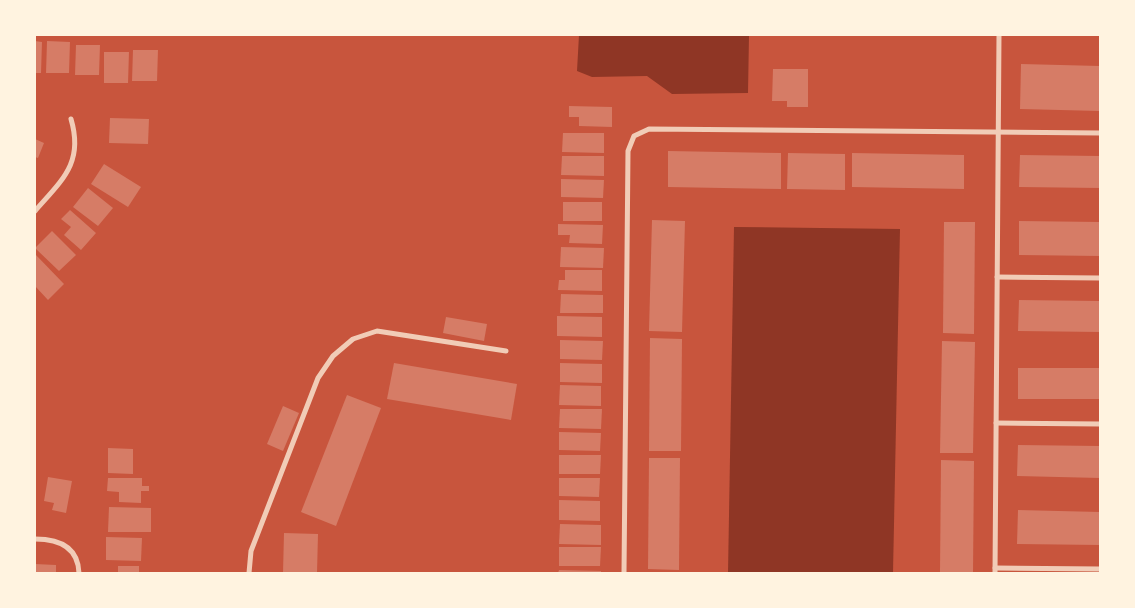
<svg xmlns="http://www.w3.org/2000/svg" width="1135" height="608" viewBox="0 0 1135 608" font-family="'Fira Sans',sans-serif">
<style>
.water{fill:#8f3625}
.building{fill:#d67c66}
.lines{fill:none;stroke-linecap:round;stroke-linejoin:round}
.minor{stroke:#f1ccb7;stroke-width:5}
</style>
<rect width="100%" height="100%" fill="#c8553d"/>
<!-- water -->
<g class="water">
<path d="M579 35H749L748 93 672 94 647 76 592 77 577 71Z"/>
<path d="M734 227 900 229 893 573H728Z"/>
</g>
<!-- building -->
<g class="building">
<path d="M35 41 42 42 41 73H35Z"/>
<path d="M47 41 70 42 69 73H46Z"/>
<path d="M76 45H100L99 75H75Z"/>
<path d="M133 50H158L157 81H132Z"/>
<path d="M104 52H129L128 83H104Z"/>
<path d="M1021 64 1100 66V111L1020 109Z"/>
<path d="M773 69H808V107H787V101H772Z"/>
<path d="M569 106 612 107V127L579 126V117H569Z"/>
<path d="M110 118 149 119 148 144 109 143Z"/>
<path d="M563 133H604V153L562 152Z"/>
<path d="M35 139 44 143 38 158 35 157Z"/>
<path d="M668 151 781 153V189L668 187Z"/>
<path d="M788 153 845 154V190L787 189Z"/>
<path d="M852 153 964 155V189L852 187Z"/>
<path d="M1020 155 1100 156V188L1019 187Z"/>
<path d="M562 156H604V176L561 175Z"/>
<path d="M104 164 141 187 128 207 91 184Z"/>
<path d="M561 179 604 180 603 198 561 197Z"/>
<path d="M88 188 113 208 98 226 73 207Z"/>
<rect x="563" y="202" width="39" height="19"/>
<path d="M70 210 96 233 81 250 64 235 71 227 61 219Z"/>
<path d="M652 220 685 221 682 332 649 331Z"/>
<path d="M1019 221 1100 222V256L1019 255Z"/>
<path d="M944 222H975L974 334 943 333Z"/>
<path d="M558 224 603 225 602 244 569 243 570 235H558Z"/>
<path d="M52 231 76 255 59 271 35 248Z"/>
<path d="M561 247 604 248 603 268 560 267Z"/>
<path d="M35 254 64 284 48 300 35 286Z"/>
<path d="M565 270H602V291L558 290 559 280H565Z"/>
<path d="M561 294 603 295V313H560Z"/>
<path d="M1019 300 1100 301V332L1018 331Z"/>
<path d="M557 316 602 317V337L557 336Z"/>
<path d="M446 317 487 324 484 341 443 333Z"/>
<path d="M650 338 682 339 681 451H649Z"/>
<path d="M560 340 603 341 602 360 560 359Z"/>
<path d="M942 341 975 342 973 453H940Z"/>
<path d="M394 363 517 384 511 420 387 399Z"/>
<path d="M560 363 602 364V383L560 382Z"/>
<rect x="1018" y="368" width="82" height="31"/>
<path d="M560 385 601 386V406L559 405Z"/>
<path d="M347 395 381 408 336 526 301 512Z"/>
<path d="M283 406 299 413 283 451 267 444Z"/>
<path d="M560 409H602L601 429 559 428Z"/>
<path d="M559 432 601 433 600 451 559 450Z"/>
<path d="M1018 445 1100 446V478L1017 476Z"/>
<path d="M108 448 133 449V474L108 473Z"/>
<path d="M559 455H601L600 474H559Z"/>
<path d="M649 458H680L679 570 648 569Z"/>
<path d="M941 460 974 461 973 573 940 572Z"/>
<path d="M48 477 72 481 66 513 52 510 54 503 44 501Z"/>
<path d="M108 478H142V486H149V491H141V503L119 502V492L107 491Z"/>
<path d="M559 478H600L599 497 559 496Z"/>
<path d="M559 500 600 501V521L559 520Z"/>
<path d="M109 507 151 508V532H108Z"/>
<path d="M1018 510 1100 512V545L1017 544Z"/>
<path d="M560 524 601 525V545L559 544Z"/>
<path d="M284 533 318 534 317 573H283Z"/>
<path d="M106 537 142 538 141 561 106 560Z"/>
<path d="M559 547H601L600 566H559Z"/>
<path d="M35 564 56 565V573H35Z"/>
<rect x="118" y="566" width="21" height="7"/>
<path d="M559 570 601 571V573H558Z"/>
</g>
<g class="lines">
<!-- minor -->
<g class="minor">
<path d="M35 211C62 180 84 163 71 119"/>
<path d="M997 277 1100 278"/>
<path d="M996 423 1100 424"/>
<path d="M35 539C58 539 78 546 79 573"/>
<path d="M995 568 1100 569"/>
<path d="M249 573 251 551 318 378 333 356 353 339 377 331 506 351"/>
<path d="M624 573 628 151 634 136 649 129 1100 133"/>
<path d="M995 573 999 35"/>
</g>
</g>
<!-- border -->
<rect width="1135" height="608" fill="none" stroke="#fff3e0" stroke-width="72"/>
</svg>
